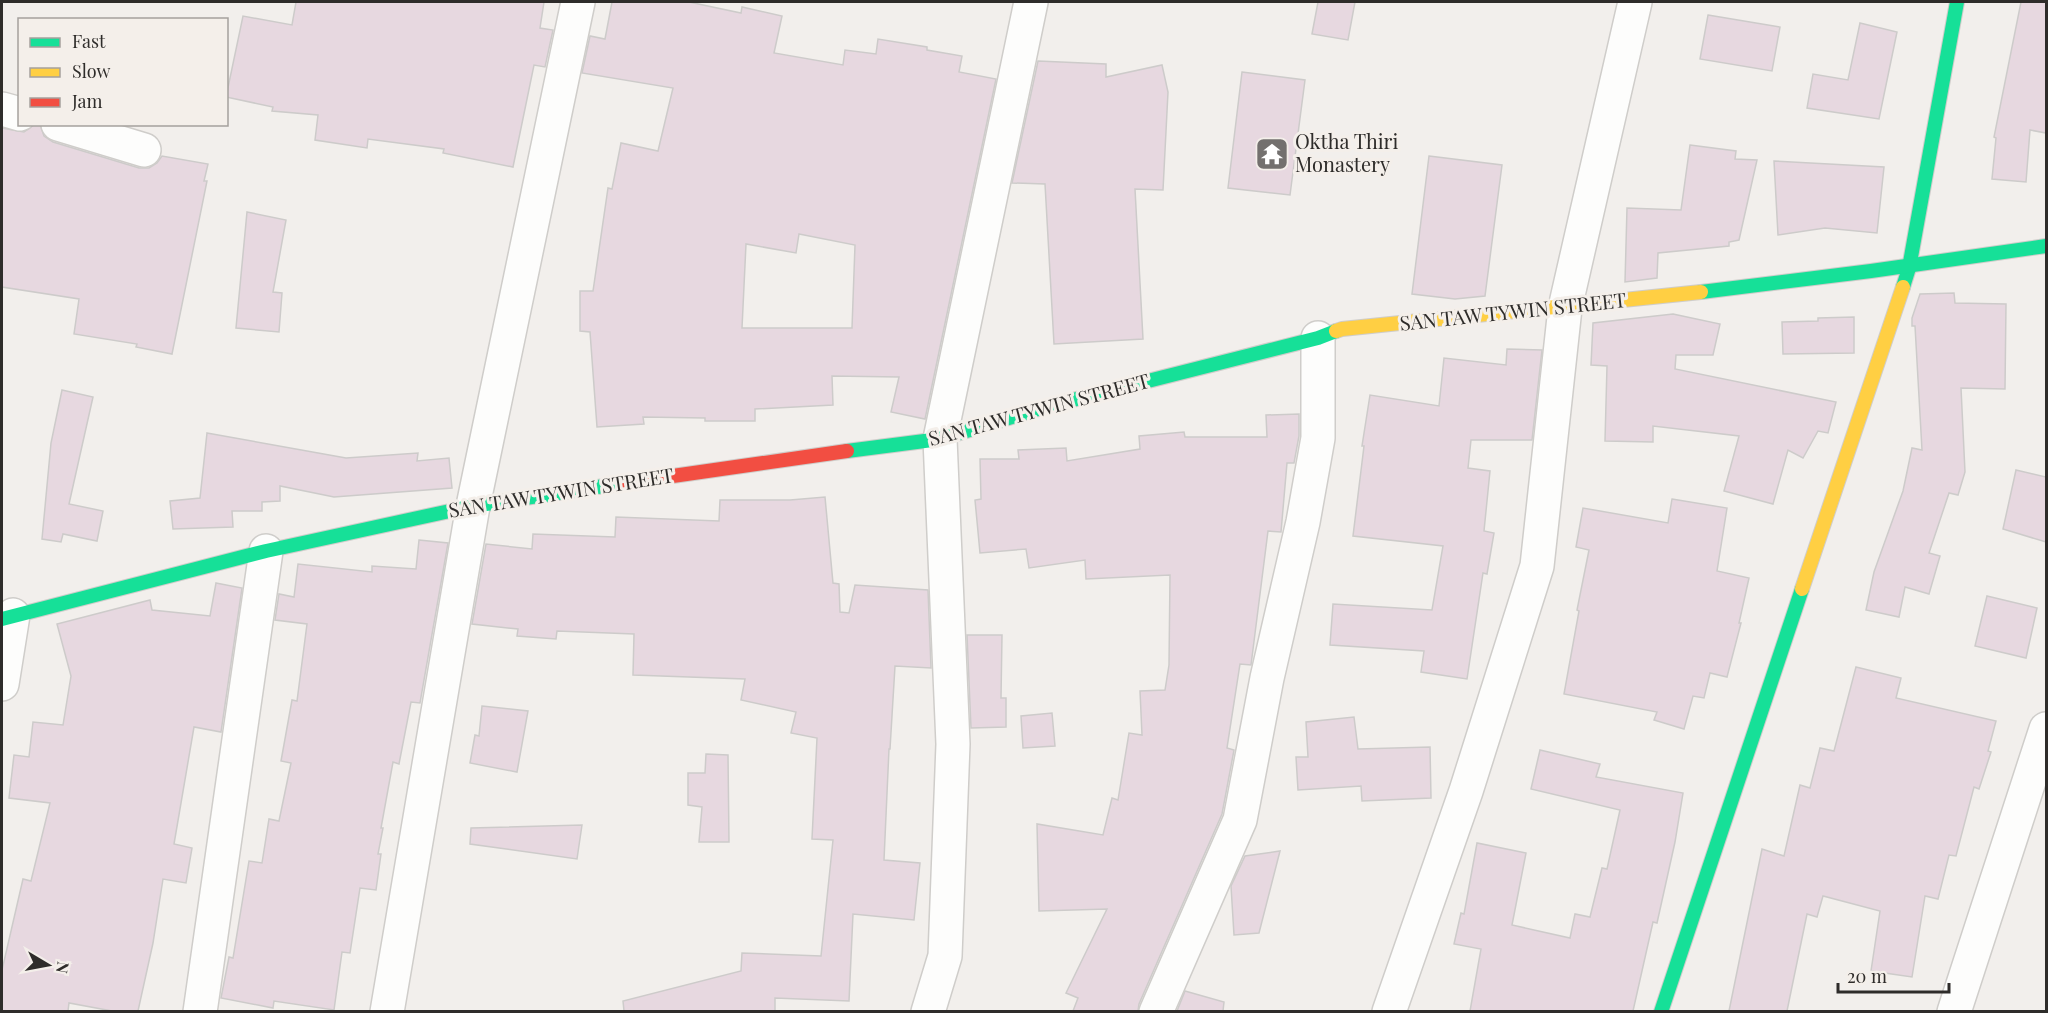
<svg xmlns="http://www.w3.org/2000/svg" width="2048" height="1013" viewBox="0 0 2048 1013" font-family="'Playfair Display',serif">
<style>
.building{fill:#e7d8e0;stroke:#cdcbca;stroke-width:1.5;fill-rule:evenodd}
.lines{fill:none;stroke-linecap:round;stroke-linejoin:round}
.street-casing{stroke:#cfcdca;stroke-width:36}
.fast-casing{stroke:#cfcdca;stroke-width:16}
.slow-casing{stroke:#cfcdca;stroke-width:16}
.jam-casing{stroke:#cfcdca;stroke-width:16}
.street{stroke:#fdfdfc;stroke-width:33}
.fast{stroke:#16e098;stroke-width:14}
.slow{stroke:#ffcf43;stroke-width:14}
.jam{stroke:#f24e42;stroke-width:14}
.labels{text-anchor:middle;stroke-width:6;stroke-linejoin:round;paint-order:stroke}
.poi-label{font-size:20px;fill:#2e2c2a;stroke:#f4efea;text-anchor:start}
.street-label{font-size:20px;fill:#2e2c2a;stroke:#f4efea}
</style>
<rect width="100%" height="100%" fill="#f2efec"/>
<!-- building -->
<g class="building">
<path d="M296 2H544L540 28 553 30 545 67 534 65 513 167 443 153 444 149 368 139 367 148 315 140 318 115 272 111 273 107 226 97 243 16 292 25Z"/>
<path d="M612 2H689L741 13 742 7 782 16 774 53 843 65 845 50 876 54 878 39 927 47V50L962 56 959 72 996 79 925 419 891 412 899 377 832 376 833 405 755 409V421H705V418L643 417 644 424 597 427 590 332 580 331V291H593L608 188 612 189 621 143 658 151 673 88 582 73 590 36 605 39ZM799 234 855 245 852 328H742L746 244 796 253Z"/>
<path d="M1318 2H1355L1348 40 1312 34Z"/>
<path d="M2021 2H2046V133L2030 130 2026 182 1992 179 1996 138 1994 137Z"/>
<path d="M1708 15 1780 27 1772 71 1700 59Z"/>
<path d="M1860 23 1897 32 1879 119 1807 108 1813 74 1848 80Z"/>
<path d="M1038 61 1106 64V77L1162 65 1168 92 1163 190 1135 189 1143 339 1054 344 1045 184 1012 183Z"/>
<path d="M1242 72 1305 80 1290 195 1228 188Z"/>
<path d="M35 124H40L44 136 53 142 139 168H149L157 163 162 156 208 164 204 181H207L172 354 136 347 137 344 74 334 79 299 2 287V128L24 132Z"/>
<path d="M1690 145 1736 151 1735 159 1757 160 1739 240 1729 242V246L1658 253 1657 278 1625 282 1627 208 1681 210Z"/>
<path d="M1429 156 1502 165 1485 296 1455 299 1412 294Z"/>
<path d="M1774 161 1884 167 1877 233 1825 228 1778 235Z"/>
<path d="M247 212 286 220 273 292 282 293 279 332 236 328Z"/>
<path d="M1954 293 1955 303 2006 304 2005 389 1961 388 1965 472 1958 495 1949 493 1929 553 1940 556 1929 594 1905 587 1899 617 1866 610 1874 572 1903 491 1912 448 1922 450 1915 326H1912V318L1920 294Z"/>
<path d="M1673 314 1720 324 1713 355H1676L1675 369 1836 402 1828 433 1818 431 1803 458 1788 450 1773 504 1724 491 1739 436 1653 426V442L1605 441 1607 366 1591 365 1593 323Z"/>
<path d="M1854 317V353L1783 354 1782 322 1818 321V318Z"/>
<path d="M1507 349 1542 350 1532 440H1471L1468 468 1490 471 1484 531 1494 533 1487 574 1483 573 1467 679 1421 672 1424 651 1330 645 1333 604 1432 610 1443 546 1353 536 1364 446H1362L1370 395 1439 406 1444 358 1506 365Z"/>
<path d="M62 390 93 397 69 504 103 511 97 541 63 534 61 542 42 539 51 443Z"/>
<path d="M1299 414V436L1294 463H1287L1281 532 1268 531 1251 665 1240 664 1227 748 1234 750 1222 814 1139 1004 1138 1011H1073L1078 998 1066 993 1107 909 1039 911 1037 824 1103 835 1112 798 1118 800 1129 733 1142 735 1140 691 1165 690 1169 665 1170 575 1086 579 1085 560 1029 568 1026 549 980 553 975 500 981 499 980 459H1019L1018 450 1066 448 1067 461 1140 449 1139 436 1184 432 1185 437H1267L1266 415Z"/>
<path d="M207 433 346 458 418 453 417 461 449 458 452 488 334 497 280 486V501L262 502V511H232L233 527 173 529 170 501 200 498Z"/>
<path d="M2016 470 2046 477V542L2003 529Z"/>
<path d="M825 497 833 583 839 584 840 612 849 613 855 585 928 590 931 668 895 666 890 749H889L884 860 920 863 914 920 853 914 849 1001 775 998V1011H624L623 1001 741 971 742 953 821 956 833 840 812 839 817 738 791 733 796 712 741 700 745 679 633 675 634 634 557 631 556 639 517 636 518 629 472 624 486 544 532 549 533 534 615 537 616 517 719 521 720 500H790Z"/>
<path d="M1672 499 1727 508 1717 571 1749 578 1739 623H1741L1727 677 1710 673 1704 698 1693 696 1684 729 1654 720 1657 712 1564 694 1579 611 1577 610 1589 550 1576 547 1583 508 1668 523Z"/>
<path d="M419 540 448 543 420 703 411 702 399 764 393 762 381 828H383L378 854H381L376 890 360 888 350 953 342 952 334 1010 274 1001 273 1008 221 998 229 957 233 958 249 861 262 863 269 819 279 821 291 763 281 761 292 700 297 701 307 624 275 620 279 594 294 597 298 564 372 572V566L416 569Z"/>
<path d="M216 583 242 588 221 732 194 727 174 844 192 848 186 883 163 879 153 943 138 1011H112L69 1003 68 1011H2V970L23 879 31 881 50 803 9 798 14 755 29 757 33 722 63 725 71 676 57 624 150 600 152 610 210 616Z"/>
<path d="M1987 596 2037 608 2026 658 1975 646Z"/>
<path d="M967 635H1002L1001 698H1006V727L971 728Z"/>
<path d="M1856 667 1901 678 1896 698 1996 721 1988 751 1991 752 1979 789 1974 787 1956 856 1949 855 1938 899 1925 896 1912 977 1871 971 1880 911 1823 896 1817 917 1807 914 1787 1011H1729L1762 849 1784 856 1800 785 1810 788 1820 748 1834 751Z"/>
<path d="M482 706 528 711 517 772 470 763 475 735 479 736Z"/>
<path d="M1052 713 1055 746 1023 748 1021 716Z"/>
<path d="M1354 717 1358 749 1430 747 1431 798 1362 801 1361 786 1298 790 1296 757H1308L1306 722Z"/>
<path d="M1540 750 1600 764 1596 777 1683 793 1675 842 1657 923 1653 922 1633 1011H1470L1481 949 1454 944 1461 913 1464 914 1477 843 1526 853 1512 925 1570 938 1575 914 1590 917 1602 868 1607 869 1620 810 1531 789Z"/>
<path d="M706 754 728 755 729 842H699L702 807 688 805V773H705Z"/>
<path d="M582 825 577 859 470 844 471 828Z"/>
<path d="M1280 851 1259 933 1234 935 1231 886 1245 856Z"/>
<path d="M1185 991 1224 1002 1223 1011H1177Z"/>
</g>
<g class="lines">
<defs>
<g id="street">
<path d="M2 109 20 114"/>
<path d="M58 124 144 150"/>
<path d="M2 684 13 615"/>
<path d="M200 1012 266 551"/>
<path d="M387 1012 473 506 578 2"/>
<path d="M928 1012 945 956 953 744 940 439 1031 2"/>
<path d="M1156 1012 1240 820 1267 678 1303 522 1318 438V338"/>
<path d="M1389 1012 1466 791 1537 566 1565 308 1635 2"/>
<path d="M1954 1012 2046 729"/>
</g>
<g id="fast">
<path d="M1903 287 1909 268 1957 2"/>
<path d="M1701 292 1871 271 2046 246"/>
<path d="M847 451 940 439 1041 408 1318 338 1336 331"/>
<path d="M2 619 266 551 473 506 624 483"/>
<path d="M1661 1012 1802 589"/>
</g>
<g id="slow">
<path d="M1336 331 1342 329 1701 292"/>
<path d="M1802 589 1903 287"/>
</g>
<path id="jam" d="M624 483 847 451"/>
</defs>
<!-- street casing -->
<use href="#street" class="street-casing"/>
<!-- fast casing -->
<use href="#fast" class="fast-casing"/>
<!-- slow casing -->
<use href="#slow" class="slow-casing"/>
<!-- jam casing -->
<use href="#jam" class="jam-casing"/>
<!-- street -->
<use href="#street" class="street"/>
<!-- fast -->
<use href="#fast" class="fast"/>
<!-- slow -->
<use href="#slow" class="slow"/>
<!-- jam -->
<use href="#jam" class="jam"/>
</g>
<!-- icons -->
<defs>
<symbol id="temple-square" viewBox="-11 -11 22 22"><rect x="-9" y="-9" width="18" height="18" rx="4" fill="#73706e" stroke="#f4efea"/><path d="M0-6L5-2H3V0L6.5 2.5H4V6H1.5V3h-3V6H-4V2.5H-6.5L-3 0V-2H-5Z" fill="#fff"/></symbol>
</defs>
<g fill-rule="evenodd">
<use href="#temple-square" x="1253" y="135" width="38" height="38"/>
</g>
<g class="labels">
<!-- poi labels -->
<g class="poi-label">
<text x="1295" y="149">Oktha Thiri<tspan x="1295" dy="23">Monastery</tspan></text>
</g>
<!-- street labels -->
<g class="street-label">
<text transform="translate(1513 312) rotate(-6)" y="7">SAN TAW TYWIN STREET</text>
<text transform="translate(1039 410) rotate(-15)" y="7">SAN TAW TYWIN STREET</text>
<text transform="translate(561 493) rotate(-9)" y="7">SAN TAW TYWIN STREET</text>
</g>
</g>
<!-- border -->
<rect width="2048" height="1013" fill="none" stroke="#2e2c2a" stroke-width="6"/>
<!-- legend -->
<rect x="18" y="18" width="210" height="108" fill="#f4efea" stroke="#a5a19d" stroke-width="1.5"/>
<rect x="30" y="38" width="30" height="9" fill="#16e098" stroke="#a5a19d" stroke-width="1.5"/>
<text x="72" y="48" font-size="18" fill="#2e2c2a">Fast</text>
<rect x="30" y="68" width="30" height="9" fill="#ffcf43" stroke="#a5a19d" stroke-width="1.5"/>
<text x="72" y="78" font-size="18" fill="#2e2c2a">Slow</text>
<rect x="30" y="98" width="30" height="9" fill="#f24e42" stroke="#a5a19d" stroke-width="1.5"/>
<text x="72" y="108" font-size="18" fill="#2e2c2a">Jam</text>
<!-- north arrow -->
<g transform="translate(48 965) rotate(100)" stroke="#f4efea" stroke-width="4.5" paint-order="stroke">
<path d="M0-4.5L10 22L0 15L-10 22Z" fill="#2e2c2a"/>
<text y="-9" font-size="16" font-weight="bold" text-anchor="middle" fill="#2e2c2a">N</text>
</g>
<!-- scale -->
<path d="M1838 983v9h111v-9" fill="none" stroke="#2e2c2a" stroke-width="3"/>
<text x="1847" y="983" font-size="18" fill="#2e2c2a" stroke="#f4efea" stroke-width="4.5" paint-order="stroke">20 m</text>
</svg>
